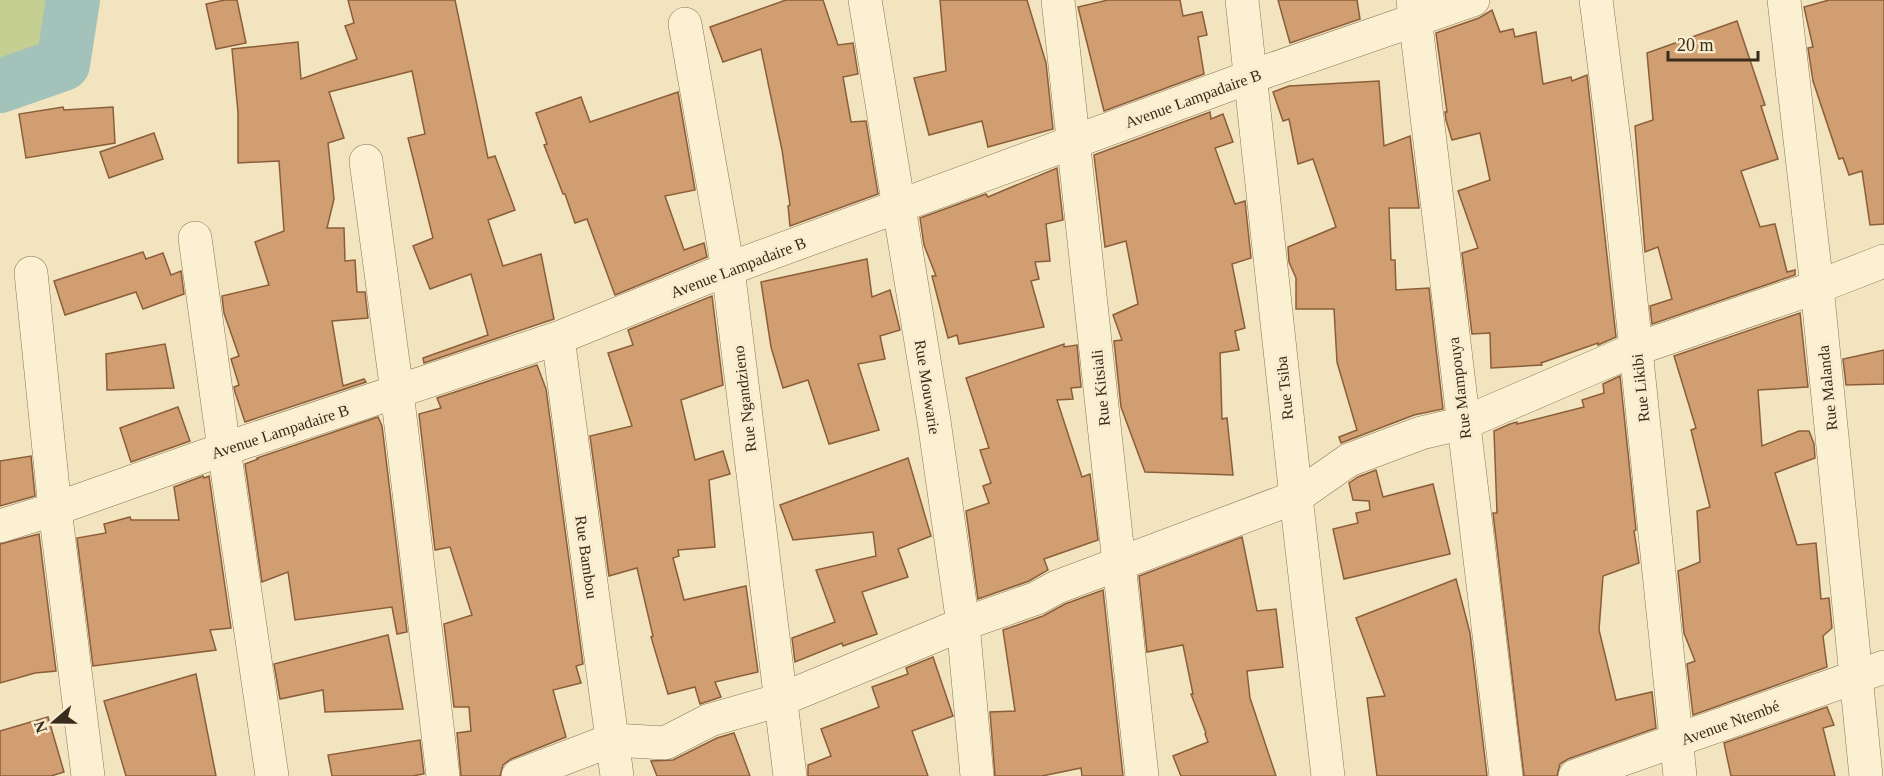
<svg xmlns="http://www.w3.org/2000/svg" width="1884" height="776" viewBox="0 0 1884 776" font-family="'Times New Roman',serif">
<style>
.green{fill:#c5cf92}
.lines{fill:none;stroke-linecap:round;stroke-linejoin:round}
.river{stroke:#a2c2ba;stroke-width:54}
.building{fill:#d19e71;stroke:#8b5e3a;stroke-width:1.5}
.street-casing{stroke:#8a7456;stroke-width:34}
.street{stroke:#fbf1d2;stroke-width:33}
.labels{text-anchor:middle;stroke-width:6;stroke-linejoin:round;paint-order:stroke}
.street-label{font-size:16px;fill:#382b1b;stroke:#f8edce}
</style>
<rect width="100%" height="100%" fill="#f1e4be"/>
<!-- green -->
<path class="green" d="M0 0H73L63 64 0 86Z"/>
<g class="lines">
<!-- river -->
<path class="river" d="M0 86 63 64 73 0"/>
</g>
<!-- building -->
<g class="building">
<path d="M225 0H237L246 43 216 49 206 4Z"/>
<path d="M348 0H455L488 158 495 156 515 210 488 220 503 266 541 254 554 319 424 363 423 358 488 335 471 274 430 289 413 246 433 238 408 138 425 134 412 71 329 92 344 138 328 143 334 199 327 228H344L345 261 355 260 357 292H365L368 318 332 321 343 386 364 379 366 382 245 422 235 392 234 387 239 385 231 359 239 356 224 313 222 296 269 285 255 242 284 231 279 161 238 163V112L232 49 298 42 301 79 357 59 345 26 354 23Z"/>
<path d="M786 0H823L838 45 853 43 858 74 843 77 851 122 866 121 878 194 790 226 788 206 790 205 782 150 761 49 723 62 710 27Z"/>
<path d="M940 0H1027L1046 63 1053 129 988 147 982 121 929 135 914 78 946 71Z"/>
<path d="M1108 0H1180L1183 16 1202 12 1207 35 1198 37 1204 74 1104 111 1078 7Z"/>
<path d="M1278 0H1357L1360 19 1290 43Z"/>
<path d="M1829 0H1884V224L1870 225 1862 171 1849 175 1843 158 1839 159 1813 81 1808 48 1813 47 1804 7Z"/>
<path d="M1492 10 1500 32 1513 29 1515 37 1536 32 1543 84 1571 77 1572 81 1587 75 1616 337 1598 345V343L1541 363 1542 365 1491 368 1490 333 1472 334 1462 253 1478 248 1458 191 1490 180 1480 133 1452 140 1446 120 1445 112H1447L1436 33 1479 18Z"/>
<path d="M1737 21 1765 105 1761 106 1778 159 1741 171 1760 227 1775 224 1787 272 1795 270V275L1652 324 1650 306 1672 299 1658 247 1645 252 1635 126 1653 120 1647 53Z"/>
<path d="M1379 81 1384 146 1410 136 1419 208H1389L1391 260H1395L1396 290 1429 288 1443 409 1414 415 1341 443 1339 437 1357 430 1337 362 1334 309H1296V278L1289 262 1288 247 1336 227 1313 159 1298 164 1289 119 1283 121 1273 92 1289 86Z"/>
<path d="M678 92 695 190 665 196 684 250 704 243 707 257 615 295 587 219 575 223 565 194H563L544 145 547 144 536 113 581 97 590 122Z"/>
<path d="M63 107 64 110 113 107 115 143 26 158 19 114Z"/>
<path d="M1210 112 1211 119 1223 114 1233 142 1215 148 1235 204 1245 201 1251 258 1232 264 1245 328 1235 331 1239 350 1220 353 1222 419 1227 418 1233 475 1145 472 1121 407 1114 341 1122 340 1113 315 1138 304 1126 241 1105 247 1094 155Z"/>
<path d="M154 133 163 159 109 178 100 152Z"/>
<path d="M1057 168 1063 220 1046 224 1050 261 1035 262 1039 279 1031 281 1044 327 959 344 957 335 948 338 932 276H936L924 245 920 218 986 194 988 197Z"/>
<path d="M143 252 146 259 163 253 171 275 181 271 184 294 143 309 136 292 65 315 54 281Z"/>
<path d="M867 259 872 297 890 290 900 330 880 336 885 359 858 364 879 430 829 444 808 380 783 388 771 347 761 282Z"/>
<path d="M712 296 723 385 681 400 695 460 723 451 730 474 709 480 715 547 678 550 679 556 673 558 684 600 746 586 758 672 715 682 721 697 700 704 695 687 668 694 651 637 653 636 637 568 609 576 590 436 632 426 608 353 633 345 628 330Z"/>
<path d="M1800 313 1808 387 1758 390 1762 446 1799 431H1809L1814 444 1815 458 1775 473 1797 545 1816 543 1821 599 1829 598 1832 628 1823 636 1827 667 1693 715 1687 664 1695 661 1684 633 1678 571 1700 562 1697 511 1710 507 1691 430 1696 428 1674 356Z"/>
<path d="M165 344 174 388 107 390 106 354Z"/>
<path d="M1064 344V347L1077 345 1081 387 1071 388 1073 399 1057 400 1082 477 1090 474 1098 540 1044 559 1048 570 1029 581 978 599 966 511 989 503 983 486 991 483 980 450 989 448 966 378Z"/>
<path d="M1884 350V384L1846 385 1843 359Z"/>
<path d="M537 365 546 389 583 664 576 666 581 683 553 690 566 737 511 759 503 765 500 776H461L457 733 471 731 469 707H454L444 624 472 615 450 547 435 550 419 414 441 408 437 398Z"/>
<path d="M1620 376 1636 530 1634 531 1639 563 1603 576 1599 630 1616 700 1652 692 1656 728 1568 759 1560 764 1557 776H1524L1493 513H1497L1494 431 1510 424 1517 422V424L1584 407 1582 400 1604 393 1603 384Z"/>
<path d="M178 407 190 441 131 462 120 428Z"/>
<path d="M378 417 382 426 407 632 397 634 392 607 295 620 288 572 262 582 245 464 258 459 257 458Z"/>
<path d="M31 456 35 496 0 506V461Z"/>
<path d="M908 458 931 536 898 549 908 577 862 592 877 634 843 646 842 643 795 662 792 638 835 622 816 570 876 556 873 532 793 540 780 505Z"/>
<path d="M1376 470 1383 497 1433 484 1450 554 1344 579 1333 529 1358 523 1356 513 1370 510 1369 501 1353 500 1349 483 1358 477Z"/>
<path d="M203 476 204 478 209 476 231 628 210 630 216 650 93 666 77 538 106 533 104 524 130 517 131 520H179L174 487Z"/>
<path d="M39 534 56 671 35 673 0 683V544Z"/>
<path d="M1242 537 1257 611 1276 609 1283 667 1247 671 1250 698 1276 776H1181L1173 756 1208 742 1205 734 1206 733 1191 694H1193L1183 645 1147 652 1139 576Z"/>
<path d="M1456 579 1470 633 1487 776H1377L1367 698 1385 696 1356 618Z"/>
<path d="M1103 590 1123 776H1082L1081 768 1042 776H995L990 712 1015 711 1003 630 1043 616 1065 604Z"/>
<path d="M388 635 403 709 325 712 323 690 280 699 274 664Z"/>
<path d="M933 657 953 716 912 731 928 776H808V765L831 756 821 729 879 707 872 687 908 674 906 668Z"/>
<path d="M196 674 216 776H126L104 701Z"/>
<path d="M1827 707 1834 725 1823 728 1835 776H1731L1724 743Z"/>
<path d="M48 717 64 772 51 776H0V731Z"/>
<path d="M734 733 750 776H657L651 761 673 760 717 738Z"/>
<path d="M420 740 424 774 412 776H332L328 755Z"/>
</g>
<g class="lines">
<defs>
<g id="street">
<path d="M865 0 934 421 963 624 977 776"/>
<path d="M1058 0 1142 776"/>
<path d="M1242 0 1296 497 1328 776"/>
<path d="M1413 0 1506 776"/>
<path d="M1596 0 1616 156 1680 776"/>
<path d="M1784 0 1817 287 1866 776"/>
<path d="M685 24 728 269 790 776"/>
<path d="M366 161 397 392 443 776"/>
<path d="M195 238 224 449 272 776"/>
<path d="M31 273 55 509 88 776"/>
<path d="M558 338 617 776"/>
<path d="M0 526 55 509 224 449 558 338 728 269 1250 77 1473 0"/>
<path d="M518 776 612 740 665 743 710 720 780 700 963 624 1037 598 1057 587 1296 497 1349 460 1421 433 1464 423 1636 349 1817 287 1884 261"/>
<path d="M1575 776 1884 667"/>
</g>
</defs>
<!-- street casing -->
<use href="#street" class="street-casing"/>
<!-- street -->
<use href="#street" class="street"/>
</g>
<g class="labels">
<!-- street labels -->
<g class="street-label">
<text transform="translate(1193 98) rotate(-20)" y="6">Avenue Lampadaire B</text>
<text transform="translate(738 267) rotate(-21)" y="6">Avenue Lampadaire B</text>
<text transform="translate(928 387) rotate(81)" y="6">Rue Mouwarie</text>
<text transform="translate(1100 388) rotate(-96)" y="6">Rue Kitsiali</text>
<text transform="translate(1284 388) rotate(-96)" y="6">Rue Tsiba</text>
<text transform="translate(1459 388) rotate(-97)" y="6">Rue Mampouya</text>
<text transform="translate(1640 388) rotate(-96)" y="6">Rue Likibi</text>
<text transform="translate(1827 388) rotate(-96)" y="6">Rue Malanda</text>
<text transform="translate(744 399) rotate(-97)" y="6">Rue Ngandzieno</text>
<text transform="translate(280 431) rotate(-18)" y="6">Avenue Lampadaire B</text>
<text transform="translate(587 557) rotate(82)" y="6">Rue Bambou</text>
<text transform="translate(1730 722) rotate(-20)" y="6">Avenue Ntembé</text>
</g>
</g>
<!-- north arrow -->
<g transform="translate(54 722) rotate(250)" stroke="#f8edce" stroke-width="4.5" paint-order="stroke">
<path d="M0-4.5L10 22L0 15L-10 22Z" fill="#382b1b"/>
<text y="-9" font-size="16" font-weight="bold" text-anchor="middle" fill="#382b1b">N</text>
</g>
<!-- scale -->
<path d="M1668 51v9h90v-9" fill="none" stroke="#382b1b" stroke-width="3"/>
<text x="1677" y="51" font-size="18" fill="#382b1b" stroke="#f8edce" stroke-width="4.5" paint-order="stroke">20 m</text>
</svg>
